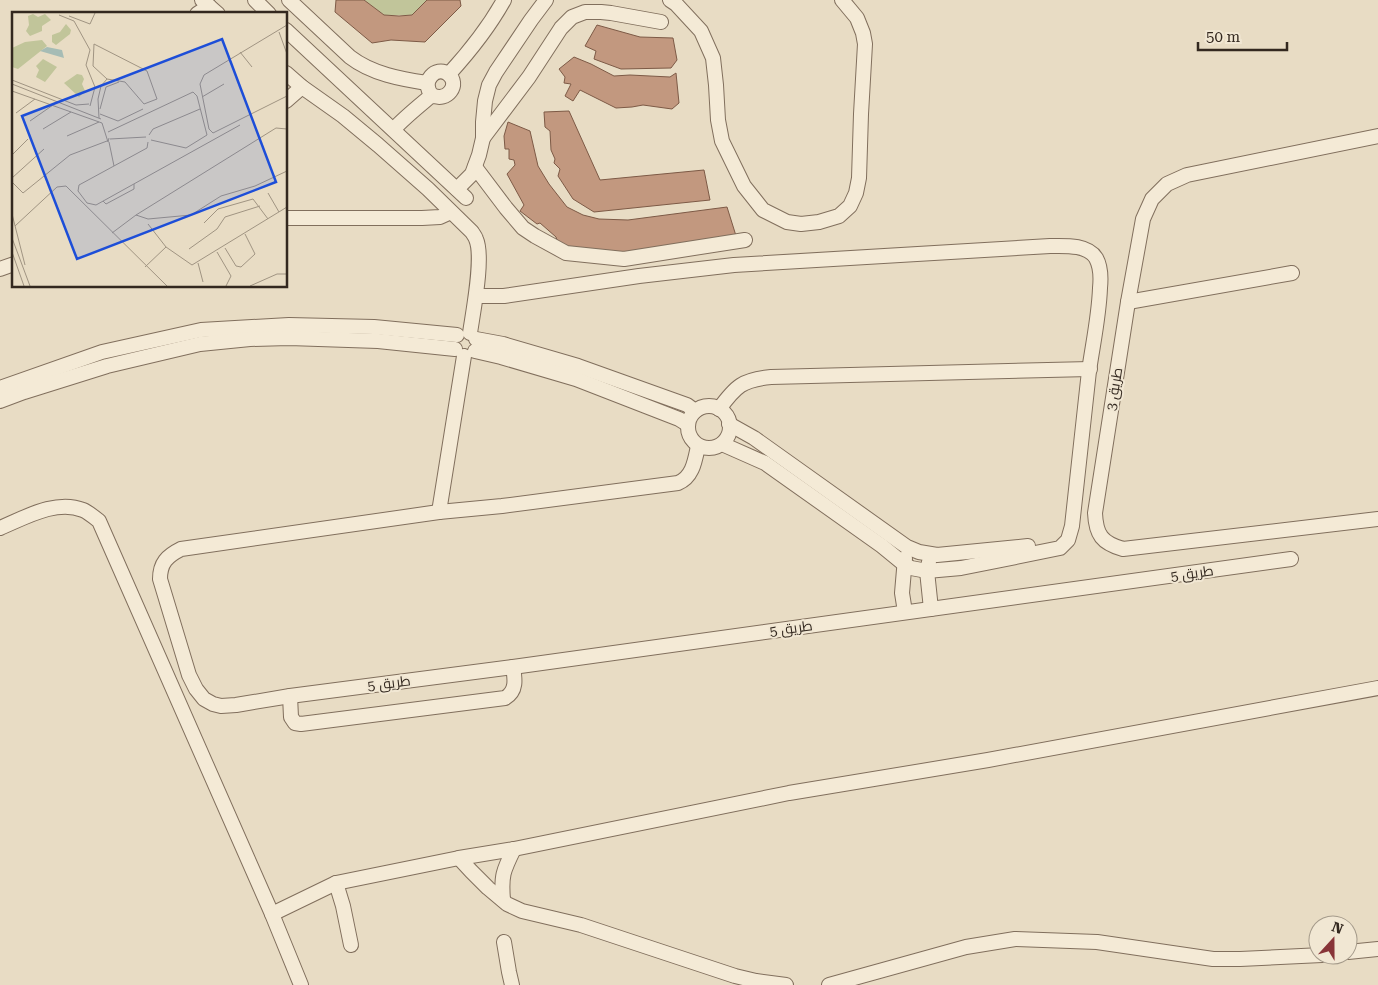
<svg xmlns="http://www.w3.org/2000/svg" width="1378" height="985" viewBox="0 0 1378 985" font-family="'Roboto Serif',Cairo,serif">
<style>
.green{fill:#c1c59a}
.building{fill:#c2987f;stroke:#7d5a46}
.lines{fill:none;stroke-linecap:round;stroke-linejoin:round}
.minor-casing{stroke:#816f5d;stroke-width:16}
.minor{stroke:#f4ead6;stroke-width:14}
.labels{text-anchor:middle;stroke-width:4;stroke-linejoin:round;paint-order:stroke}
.street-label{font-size:14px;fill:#33281f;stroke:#f1e7d3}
.inset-road{fill:none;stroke:#a09482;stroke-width:1}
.view{fill:#1d4ed8;fill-opacity:0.15;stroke:#1d4ed8;stroke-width:2.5}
.inset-edge{fill:none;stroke:#33281f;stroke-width:2.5}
</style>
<rect width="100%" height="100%" fill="#e8dcc4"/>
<!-- green -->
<path class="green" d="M364 0H427L412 15H384Z"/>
<!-- building -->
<g class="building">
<path d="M336 0H364L384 15 399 16 412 15 427 0H460L461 6 425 42 391 40 372 43 335 12Z"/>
<path d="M597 25 640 37 673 38 677 60 671 68 621 69 594 59 596 51 585 46Z"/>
<path d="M574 57 591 64 614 76 630 75 670 77 676 73 679 103 672 109 643 105 632 107 616 108 580 90 573 101 565 96 571 84 564 83 565 77 559 69Z"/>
<path d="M569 111 600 180 704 170 710 200 594 212 573 199 558 176 560 169 554 163 555 159 551 150 550 131 545 127 544 112Z"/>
<path d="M508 122 530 131 538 166 549 184 567 207 583 215 599 219 628 220 727 207 737 239 600 256 571 251 557 240 556 237 540 223 537 224 520 211 524 205 507 174 515 165 514 160 509 159V149H505L504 136Z"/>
</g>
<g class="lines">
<defs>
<g id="minor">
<path d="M202 0 218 14"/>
<path d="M255 0 269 14"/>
<path d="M289 0 350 57C372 74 401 79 427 83"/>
<path d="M670 0 676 4 701 31 713 58 716 85 718 120 722 141 744 186 763 210 787 222 801 224 819 222 839 216 850 206 856 193 859 178 861 114 865 44 863 33 857 18 842 0"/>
<path d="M197 14 209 6"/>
<path d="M286 30 466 198"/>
<path d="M286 73 302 87 343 116 378 145 428 189 472 232C473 234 475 236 476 239 484 257 473 312 470 333"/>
<path d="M449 74C470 51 489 27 504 0"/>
<path d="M286 101 302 87"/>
<path d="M394 129C405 117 419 106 432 95 447 103 461 84 448 74 436 65 420 82 432 95"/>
<path d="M1378 136 1187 175 1167 184 1152 199 1143 219 1128 302 1095 513C1096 535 1102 543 1123 549L1378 519"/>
<path d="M483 138 529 77 561 28 572 17 585 12H601L611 13 661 22"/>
<path d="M475 167 506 208 523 228 535 236 566 253 624 259 745 240"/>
<path d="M457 189 472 174 479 155 483 138V122L485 101 489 85 496 72 531 20 546 0"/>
<path d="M286 218H422L440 217 451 212"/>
<path d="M0 269 14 264"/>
<path d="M476 296H504L639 276 734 265 1050 246C1064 246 1087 244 1096 258 1101 267 1101 278 1100 288 1099 316 1093 343 1089 371 1083 423 1078 474 1072 526L1068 540 1060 548 961 568 927 571 911 568 904 564 882 546 765 463 722 444"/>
<path d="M1128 302 1292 273"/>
<path d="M476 339 503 344 578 366 687 405 695 411"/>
<path d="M475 351 501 357 576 379 679 419 687 424"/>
<path d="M0 388 102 352 201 330 289 325 374 327 457 335"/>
<path d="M0 401 24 392 107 366 200 344 250 339 289 338 378 341 455 349"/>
<circle cx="709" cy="427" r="21"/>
<path d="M719 409C736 386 742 380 771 377L1090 369"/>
<path d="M729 424 754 438 907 547 919 552 937 555 1028 546"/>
<path d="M698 446C695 460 693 477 678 483L502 506 439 512 181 549C167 556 160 563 160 579L189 675 196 689 204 699 213 704 221 706 236 705 290 696 513 667 1291 559"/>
<path d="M439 512 464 356"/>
<path d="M0 528C24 518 56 499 83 510 88 512 94 517 99 521L272 914 301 985"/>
<path d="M905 558 902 593 905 612"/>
<path d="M929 562 927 571 931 609"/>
<path d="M290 696 291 717 295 723 301 724 505 698C517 691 515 679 513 667"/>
<path d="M459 858 471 871 488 888 507 904 522 911 581 925 735 976 756 981 786 985"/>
<path d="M336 883 343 906 351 945"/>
<path d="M503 900C501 876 503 871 514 849"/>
<path d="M272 914 336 883 459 858 514 849 789 793 988 760 1378 688"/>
<path d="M504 942 509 972 512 985"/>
<path d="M1348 952 1378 949"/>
<path d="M829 985 966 947 1015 939 1097 942 1213 959H1240L1322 955"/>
</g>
</defs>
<!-- minor casing -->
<use href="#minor" class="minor-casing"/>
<!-- minor -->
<use href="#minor" class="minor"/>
</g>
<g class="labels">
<!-- street labels -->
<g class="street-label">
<text transform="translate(1114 389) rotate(-81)" y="5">طريق 3</text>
<text transform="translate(1192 573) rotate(-8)" y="5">طريق 5</text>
<text transform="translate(791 628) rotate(-8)" y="5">طريق 5</text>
<text transform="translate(389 683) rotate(-7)" y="5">طريق 5</text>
</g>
</g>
<!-- overview -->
<g transform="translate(12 12)">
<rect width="275" height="275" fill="#e8dcc4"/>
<path d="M21 2 26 5 33 2 39 8 30 14V19L18 24 14 19 17 13 16 4ZM54 12 59 18 58 22 44 33 40 30V23L48 20ZM30 28 35 34 6 57 0 55V36L13 30ZM31 47 45 55 33 70 24 65 27 58 24 54ZM65 62 70 63 72 67 70 72 73 79 67 85 52 71Z" fill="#c1c59a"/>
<path d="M35 35 50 38 52 46 28 39Z" fill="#a6bcb5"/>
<path class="inset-road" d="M47 3 62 9 78 38 74 53 83 75 78 94M57 4 78 12 83 1M275 13 192 63 188 72 197 117 201 121 275 84M267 20 275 42M228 40 240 55M0 68 64 93 77 92M0 72 89 107M0 79 90 111 96 130 97 126M190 85 212 72M88 97 94 75 107 70M4 101 23 87M88 102 106 109 131 97M87 106 86 87 89 74 95 67 113 70 132 92 145 87 135 59 82 32 81 54 95 67M18 109 41 93M31 117 59 100M96 120 181 80 185 84 195 123M137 123 141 117 188 97M55 124 87 110M98 127 134 125M139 128 174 136 195 123M97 130 102 154M136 130 135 136 67 173 66 179 75 191 84 193 228 113M0 143 16 127M0 166 32 137M0 170 11 181 58 143 95 129M256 181 267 200M91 189 94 192 122 177V172M0 202 13 253M124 203 136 207 179 203 209 184 243 174 275 159M192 211 206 197 241 187 256 207M136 212 154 235 180 253 275 195M3 214 45 175 54 174 155 274M100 221 124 203 264 116 275 117M0 226 18 274M213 236 224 254 229 255 243 242 233 222M177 237 205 217 213 205 248 194M0 240 12 274M205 240 219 264 214 274M186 251 191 270M133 255 154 235M238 274 265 262H275"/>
<path class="view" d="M210 27 264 170 65 247 10 104Z"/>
<rect width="275" height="275" class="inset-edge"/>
</g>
<!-- north arrow -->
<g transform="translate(1333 940) rotate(21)"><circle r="24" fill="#f1e7d3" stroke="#a59b8b"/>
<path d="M0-4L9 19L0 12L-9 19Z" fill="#883438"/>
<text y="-8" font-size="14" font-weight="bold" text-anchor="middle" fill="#33281f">N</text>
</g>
<!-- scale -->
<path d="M1198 42v8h89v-8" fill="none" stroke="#33281f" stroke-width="2.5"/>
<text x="1206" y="42" font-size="15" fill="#33281f" stroke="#f1e7d3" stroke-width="4" paint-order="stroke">50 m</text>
</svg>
